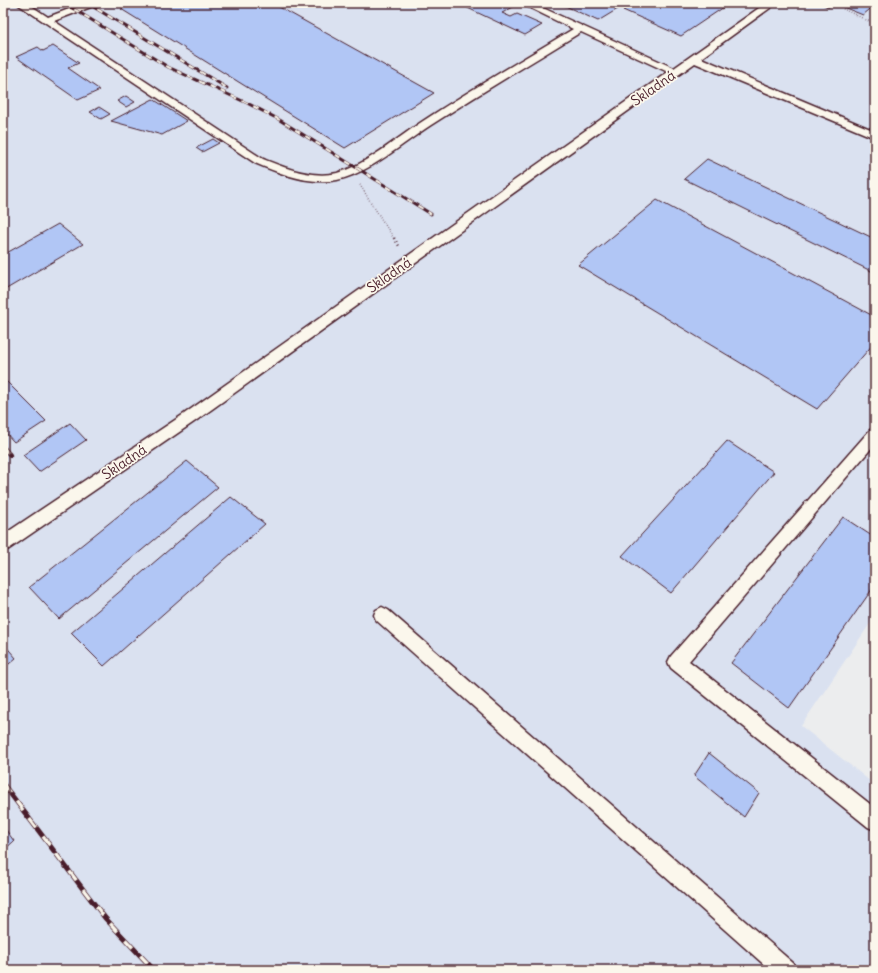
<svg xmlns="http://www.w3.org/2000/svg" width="878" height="973" viewBox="0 0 878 973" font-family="Delius,sans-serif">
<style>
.built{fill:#dae1f0}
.building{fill:#b1c6f5;stroke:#4a1f2b}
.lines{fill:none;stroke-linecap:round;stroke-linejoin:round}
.service-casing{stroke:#4a1f2b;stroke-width:3}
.path-far1{stroke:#4a1f2b;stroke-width:1.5;stroke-dasharray:0.5 2;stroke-linecap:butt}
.path{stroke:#4a1f2b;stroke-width:2.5;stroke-dasharray:1 3;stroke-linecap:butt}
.service{fill:#fbf7ec;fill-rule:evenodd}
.rail-far2-casing{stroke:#4a1f2b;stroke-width:3}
.rail-far1-casing{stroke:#4a1f2b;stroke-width:4.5}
.rail-casing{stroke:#4a1f2b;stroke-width:5}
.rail-far2{stroke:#fbf7ec;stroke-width:2;stroke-dasharray:6;stroke-linecap:butt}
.rail-far1{stroke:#fbf7ec;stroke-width:3;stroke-dasharray:8;stroke-linecap:butt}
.rail{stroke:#fbf7ec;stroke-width:3.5;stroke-dasharray:11;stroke-linecap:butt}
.labels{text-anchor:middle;stroke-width:3.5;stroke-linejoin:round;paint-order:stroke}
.street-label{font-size:14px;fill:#4a1f2b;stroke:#fbf7ec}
</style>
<rect width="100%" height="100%" fill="#ecedee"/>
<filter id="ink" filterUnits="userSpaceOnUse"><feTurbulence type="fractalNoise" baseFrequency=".025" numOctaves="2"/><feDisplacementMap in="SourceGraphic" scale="8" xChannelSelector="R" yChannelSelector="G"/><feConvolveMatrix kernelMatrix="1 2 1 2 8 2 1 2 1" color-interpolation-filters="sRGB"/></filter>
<g filter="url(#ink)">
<!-- built -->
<path class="built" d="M3 3H875V616L801 726 875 785V970H3Z"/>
<!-- building -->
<g class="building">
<path d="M135 3H272L434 93 345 148 121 9Z"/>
<path d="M457 3H509L515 6 502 13 511 17 517 14 542 25 525 35Z"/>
<path d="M559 3H613L621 7 598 21Z"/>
<path d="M635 3H730L681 36 623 10Z"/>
<path d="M841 3H875V5L863 15 838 5Z"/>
<path d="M53 46 79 63 68 68 100 90 78 100 16 57 38 47 43 51Z"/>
<path d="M126 96 135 102 126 107 117 101Z"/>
<path d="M153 99 187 121 162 135 111 121Z"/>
<path d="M99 107 110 114 101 119 90 112Z"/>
<path d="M213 139 219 143 202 152 196 148Z"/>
<path d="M707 159 875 239V273L684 179Z"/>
<path d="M657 200 875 317V342L817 409 578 265Z"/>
<path d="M58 224 83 244 3 291V255Z"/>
<path d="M3 378 46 421 14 442 3 430Z"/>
<path d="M70 423 86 440 39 472 23 455Z"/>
<path d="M727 441 774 472 671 593 622 556Z"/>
<path d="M187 461 218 487 59 619 29 587Z"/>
<path d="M231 497 265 524 104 666 71 633Z"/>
<path d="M843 517 875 538V585L789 708 731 663Z"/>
<path d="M3 643 16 658 3 669Z"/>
<path d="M709 753 759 793 744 817 694 776Z"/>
<path d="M3 826 14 841 3 851Z"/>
</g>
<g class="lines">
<defs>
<g id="service">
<path d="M16 3H27L48 17 85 3H98L96 5 54 21 263 159C286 168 312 179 337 173 366 165 397 138 423 121 472 89 523 59 573 29L520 3H532L674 68 766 3H777L701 58 875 131V138L695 63 194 422 9 549 3 551V535L184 414 668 72 581 32C531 63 480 93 431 125 403 143 370 173 337 180 309 185 281 174 255 163Z"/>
<path d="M822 3H833L828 6Z"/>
<path d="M875 428V444L689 661 875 808V830L868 827 671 668 668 662 671 656 870 430Z"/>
<path d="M382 607 388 610 793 963 796 970H770L376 620 374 615 376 610Z"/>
</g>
</defs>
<!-- service casing -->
<use href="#service" class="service-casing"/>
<!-- path-far1 -->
<g class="path-far1">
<path d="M843 9 875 24"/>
<path d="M360 185 394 239"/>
</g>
<!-- path -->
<path class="path" d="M394 238 399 246"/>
<!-- service -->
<use href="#service" class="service"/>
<defs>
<g id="rail-far2">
<path d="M64 3 168 67 247 103 278 119 431 214"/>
<path d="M87 3 227 88"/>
</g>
<path id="rail-far1" d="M3 447 10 455"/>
<path id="rail" d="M3 784 105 918 154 970"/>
</defs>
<!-- rail-far2 casing -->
<use href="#rail-far2" class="rail-far2-casing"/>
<!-- rail-far1 casing -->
<use href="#rail-far1" class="rail-far1-casing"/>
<!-- rail casing -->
<use href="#rail" class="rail-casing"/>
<!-- rail-far2 -->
<use href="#rail-far2" class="rail-far2"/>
<!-- rail-far1 -->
<use href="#rail-far1" class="rail-far1"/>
<!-- rail -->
<use href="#rail" class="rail"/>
</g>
</g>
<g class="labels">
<!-- street labels -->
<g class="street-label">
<text transform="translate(653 88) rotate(-35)" y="5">Skladná</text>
<text transform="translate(389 275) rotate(-35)" y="5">Skladná</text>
<text transform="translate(124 462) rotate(-34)" y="5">Skladná</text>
</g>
</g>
<!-- margin -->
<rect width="878" height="973" fill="none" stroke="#fbf7ec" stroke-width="16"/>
<rect x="8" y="8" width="862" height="957" fill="none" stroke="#4a1f2b" stroke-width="1.5" filter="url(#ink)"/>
</svg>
